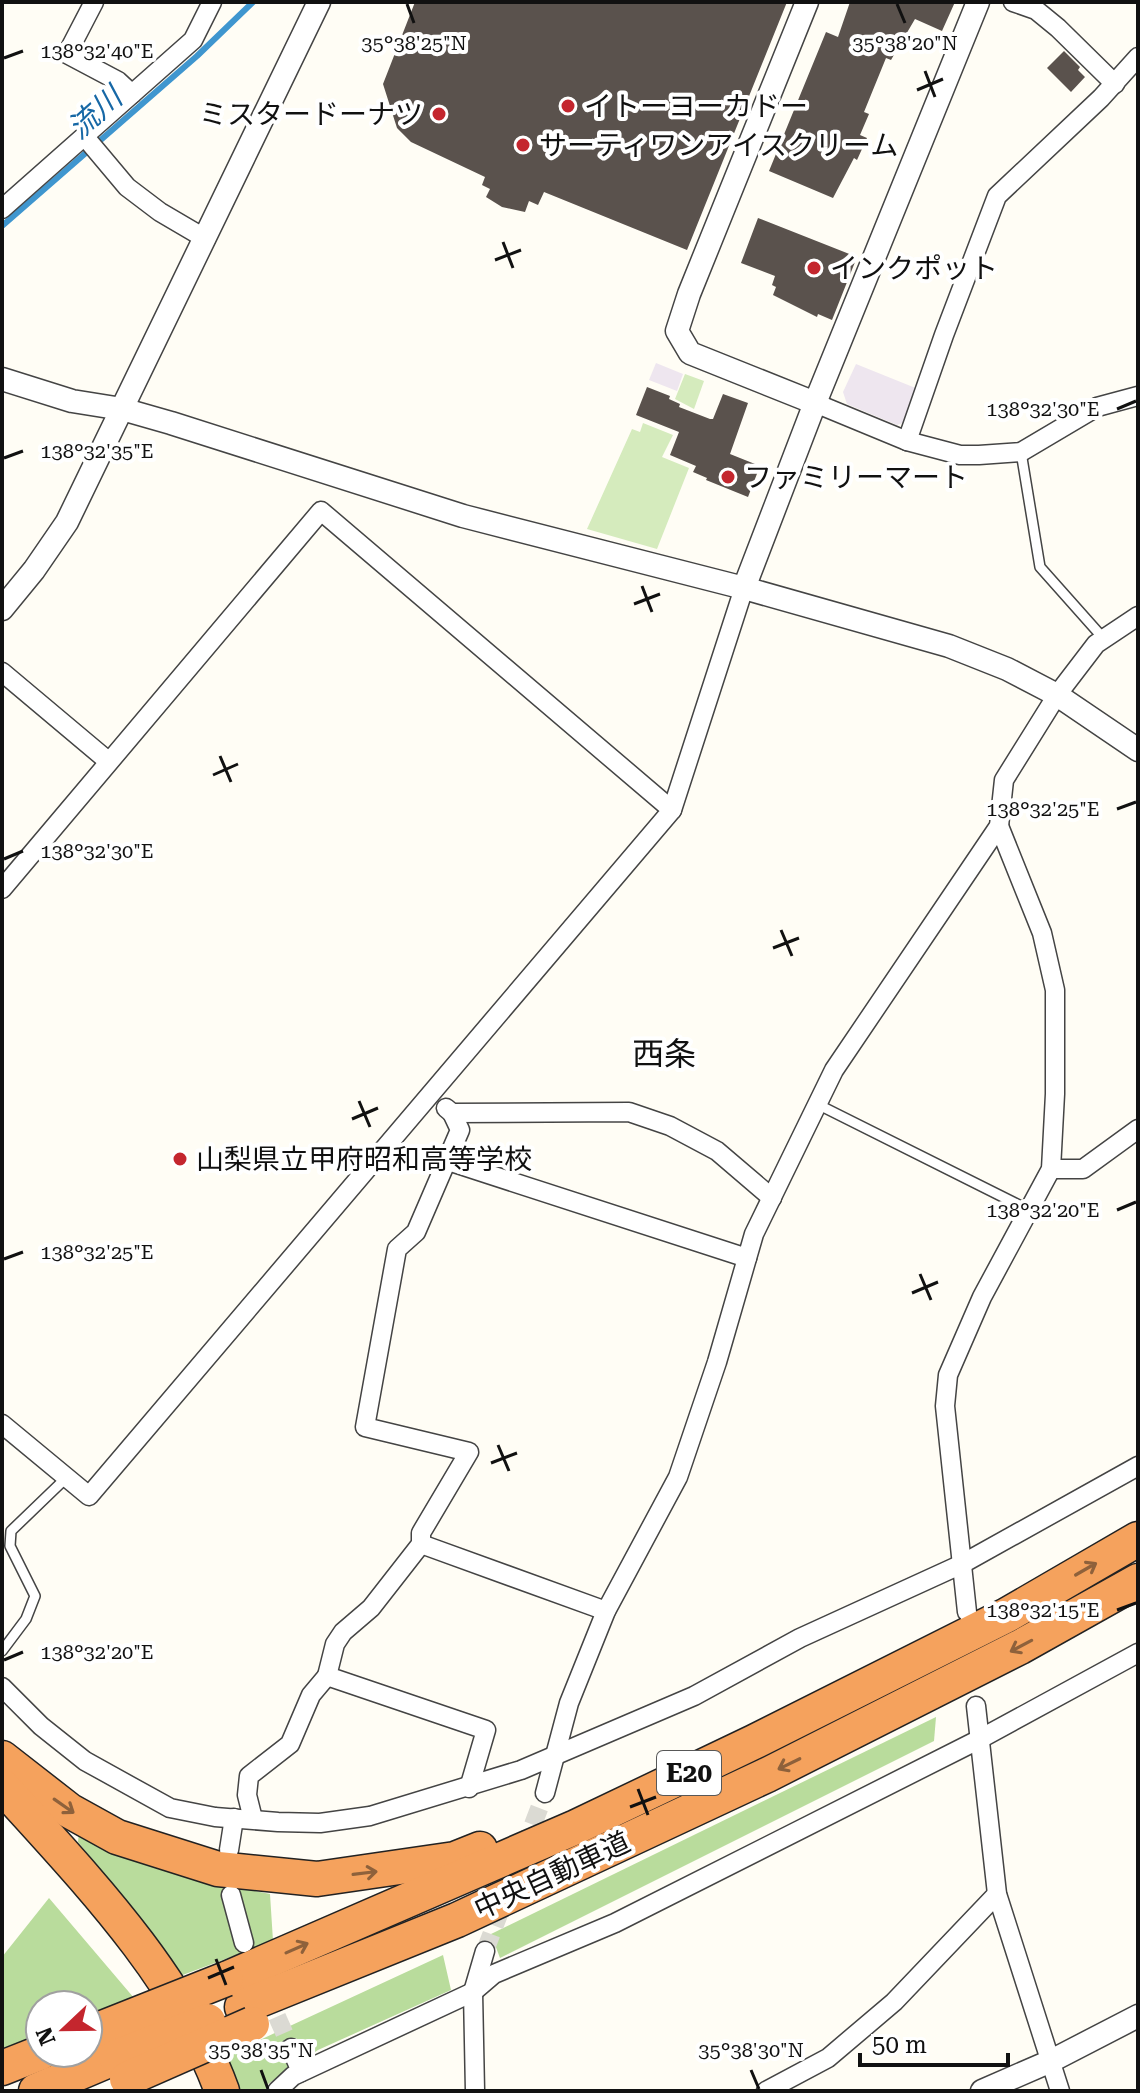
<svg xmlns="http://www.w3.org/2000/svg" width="1140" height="2093" viewBox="0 0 1140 2093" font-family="'Roboto Serif','Noto Sans JP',serif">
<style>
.industrial{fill:#eee6ef}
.green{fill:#d5ebbd}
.forest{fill:#b9dc9c}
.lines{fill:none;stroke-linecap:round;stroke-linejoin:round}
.stream{stroke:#3f96cf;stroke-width:6}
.building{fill:#5a524d}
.minor-tunnel{stroke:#dbdad3;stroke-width:18;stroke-dasharray:18 9;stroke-linecap:butt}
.service-casing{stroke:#444;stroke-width:12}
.minor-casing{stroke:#444;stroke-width:21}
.tertiary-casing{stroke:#444;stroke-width:25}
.motorway-casing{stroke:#222;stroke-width:37}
.service{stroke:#fff;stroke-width:9}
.minor{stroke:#fff;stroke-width:18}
.tertiary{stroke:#fff;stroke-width:22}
.motorway{stroke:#f5a25d;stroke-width:34}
.motorway-bridge-casing{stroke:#222;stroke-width:37;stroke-linecap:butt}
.motorway-bridge{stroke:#f5a25d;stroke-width:34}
.oneway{stroke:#8e613b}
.ticks{fill:none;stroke:#111;stroke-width:3}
.poi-dot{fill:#c4262e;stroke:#fff;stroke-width:3}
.labels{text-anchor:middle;stroke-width:8;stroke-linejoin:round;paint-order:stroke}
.shield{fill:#fff;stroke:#585858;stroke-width:2}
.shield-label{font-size:26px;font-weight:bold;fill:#111}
.poi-label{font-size:28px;fill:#111;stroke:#fff;text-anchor:start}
.street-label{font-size:28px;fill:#111;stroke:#fff}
.water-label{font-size:30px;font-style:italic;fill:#1768a6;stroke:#fff}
.quarter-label{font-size:32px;fill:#111;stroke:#fff}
.ticks-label{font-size:20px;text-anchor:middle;fill:#111;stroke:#fff;stroke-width:8;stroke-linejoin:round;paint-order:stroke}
</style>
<rect width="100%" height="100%" fill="#fffdf5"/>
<!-- industrial -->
<g class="industrial">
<path d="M656 363 683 374 677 391 649 380Z"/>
<path d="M856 364 918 389 906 422 897 425 847 404 843 392Z"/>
</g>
<!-- green -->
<g class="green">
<path d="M685 374 704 381 694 409 675 399Z"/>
<path d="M643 423 673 435 662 457 689 468 657 549 587 529 632 429 640 432Z"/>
</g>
<!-- forest -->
<g class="forest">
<path d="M936 1717 934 1741 500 1958 491 1934Z"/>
<path d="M79 1831 175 1874 270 1894 273 1941 180 1976 130 1906 78 1842Z"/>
<path d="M49 1898 134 1998 88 2017V2005H40V2036L2 2052V1957Z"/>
<path d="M443 1955 451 1990 318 2050 268 2084 266 2091H236L223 2057Z"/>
</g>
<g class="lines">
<!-- stream -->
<path class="stream" d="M2 226 197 56 253 2"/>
</g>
<!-- building -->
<g class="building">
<path d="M415 2H787L687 250 544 192 538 205 529 201 525 212 502 207 486 197 490 189 482 185 485 177 411 142 397 128 383 84Z"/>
<path d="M850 2H955L942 31 915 19 891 60 886 58 864 112 869 114 860 135 867 138 857 160 854 158 833 198 769 171 826 32 838 37Z"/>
<path d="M1064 51 1080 67 1078 70 1085 77 1071 92 1047 68Z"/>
<path d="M758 218 857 257 832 320 818 314 817 317 773 295 776 287 772 285 775 276 741 263Z"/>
<path d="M647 387 670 396 669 399 680 404 679 407 710 419H713L723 394 748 403 730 454 760 466 748 497 706 480 707 478 693 472 696 466 670 455 679 432 636 415Z"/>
</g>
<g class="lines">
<!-- minor-tunnel -->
<g class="minor-tunnel">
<path d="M485 1951 545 1793"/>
<path d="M266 1992 291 2048"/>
</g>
<defs>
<g id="service">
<path d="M1021 452 1040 567 1104 639"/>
<path d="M817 1104 1029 1210"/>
<path d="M2 1651 26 1619 35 1596 10 1546 11 1531 66 1478"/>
</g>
<g id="minor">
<path d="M94 2 67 54 118 81 132 94"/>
<path d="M1013 2 1036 10 1058 28 1115 84"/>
<path d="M85 137 127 187 160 212 206 239"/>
<path d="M2 209 193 40 212 2"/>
<path d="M815 403 907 441 960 455H979L1021 452 1097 407 1138 396"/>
<path d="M907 441 944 335 997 196 1101 98 1138 57"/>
<path d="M2 672 108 761"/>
<path d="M672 810 744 588"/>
<path d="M2 889 321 511 672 810 89 1496 2 1424"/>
<path d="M446 1108 452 1113 629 1112 670 1126 717 1151 772 1198"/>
<path d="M452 1113 460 1130 416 1232 397 1249 365 1427 469 1452 421 1533V1544L371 1608 343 1632 335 1644 327 1676 486 1730 469 1788"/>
<path d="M448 1161 747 1258"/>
<path d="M1051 1169H1083L1138 1129"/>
<path d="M421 1544 606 1611"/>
<path d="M967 1612 945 1406 948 1375 982 1297 1051 1169 1055 1094V990L1042 933 999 826"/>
<path d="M2 1687 41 1726 85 1761 170 1808 215 1817 278 1822 320 1823 370 1816 521 1770 694 1696 800 1638 962 1564 1138 1466"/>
<path d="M976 1706 997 1894 1060 2091"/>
<path d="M545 1793 569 1703 606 1611 678 1477 717 1362 754 1234 834 1070 999 826 1004 780 1057 695 1096 644 1138 616"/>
<path d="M253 1819 247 1795 249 1776 290 1744 311 1695 327 1676"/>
<path d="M229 1850 234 1818"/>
<path d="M231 1895 244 1943"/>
<path d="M291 2048 301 2072"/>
<path d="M277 2091 293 2076 473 1992 494 1974 615 1923 978 1740 1138 1653"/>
<path d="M475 2091 473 1992 485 1951"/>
<path d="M766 2091 828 2058 894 2002 997 1894"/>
</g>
<g id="tertiary">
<path d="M807 2 689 294 677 331 690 353 815 403"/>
<path d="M2 379 72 401 122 409 171 423 463 516 744 588 949 646 1007 669 1057 695 1138 750"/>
<path d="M744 588 815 403 978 2"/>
<path d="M2 609 34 570 67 522 319 2"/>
<path d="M982 2091 1051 2061 1138 2016"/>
</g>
<g id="motorway">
<path d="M2 1758 70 1811 117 1837 218 1869 317 1879 455 1859 480 1849"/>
<path d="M2 1786C83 1876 180 1975 222 2091"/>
<path d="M226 1979 576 1827 754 1742 1007 1615 1138 1539"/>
<path d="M242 2007 457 1920 767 1775 1020 1647 1138 1581"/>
<path d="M2 2068 40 2053"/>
<path d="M36 2091 116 2057"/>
</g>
</defs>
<!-- service casing -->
<use href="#service" class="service-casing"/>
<!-- minor casing -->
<use href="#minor" class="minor-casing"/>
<!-- tertiary casing -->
<use href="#tertiary" class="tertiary-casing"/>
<!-- motorway casing -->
<use href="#motorway" class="motorway-casing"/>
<!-- service -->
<use href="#service" class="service"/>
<!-- minor -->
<use href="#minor" class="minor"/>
<!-- tertiary -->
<use href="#tertiary" class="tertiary"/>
<!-- motorway -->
<use href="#motorway" class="motorway"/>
<defs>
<g id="motorway-bridge">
<path d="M100 2029 226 1979"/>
<path d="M116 2057 208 2021"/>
<path d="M127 2079 252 2024"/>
</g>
</defs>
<!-- motorway-bridge casing -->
<use href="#motorway-bridge" class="motorway-bridge-casing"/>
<!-- motorway-bridge -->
<use href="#motorway-bridge" class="motorway-bridge"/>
</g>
<!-- one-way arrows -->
<defs><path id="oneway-shaft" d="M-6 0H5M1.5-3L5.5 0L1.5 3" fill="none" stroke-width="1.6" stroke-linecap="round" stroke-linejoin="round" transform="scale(2)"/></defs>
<g class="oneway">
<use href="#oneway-shaft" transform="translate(1086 1569) rotate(-30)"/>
<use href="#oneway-shaft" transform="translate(1021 1646) rotate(152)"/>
<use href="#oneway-shaft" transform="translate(789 1764) rotate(154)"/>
<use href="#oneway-shaft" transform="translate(64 1806) rotate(35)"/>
<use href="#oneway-shaft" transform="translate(365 1873) rotate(-7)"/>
<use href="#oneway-shaft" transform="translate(297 1948) rotate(-24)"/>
</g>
<!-- ticks -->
<path class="ticks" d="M407 4 414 23M897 4 905 23M4 58 23 51M925 71 935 97M917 90 943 79M503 242 513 268M495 260 521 250M1117 409 1136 401M4 458 23 451M642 586 652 612M634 604 660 594M220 756 231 782M213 775 238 764M1117 809 1136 802M4 859 23 851M781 930 792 956M773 948 799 938M359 1101 370 1127M352 1119 378 1108M1117 1210 1136 1202M4 1259 23 1252M920 1274 931 1300M912 1293 938 1282M498 1445 509 1471M491 1463 517 1453M1117 1610 1136 1603M4 1660 23 1652M638 1789 648 1815M630 1807 656 1797M216 1959 226 1985M208 1978 234 1967M261 2070 268 2089M751 2070 759 2089"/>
<!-- markers -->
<g class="poi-dot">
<circle cx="568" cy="106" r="8"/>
<circle cx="439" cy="114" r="8"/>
<circle cx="523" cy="145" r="8"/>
<circle cx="814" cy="268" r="8"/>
<circle cx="728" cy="477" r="8"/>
<circle cx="180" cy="1159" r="8"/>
</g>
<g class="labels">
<!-- shield labels -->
<rect class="shield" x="657" y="1751" width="64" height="44" rx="6"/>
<g class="shield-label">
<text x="689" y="1782">E20</text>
</g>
<!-- poi labels -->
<g class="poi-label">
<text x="584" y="116">イトーヨーカドー</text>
<text x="423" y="124" text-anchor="end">ミスタードーナツ</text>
<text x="539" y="155">サーティワンアイスクリーム</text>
<text x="830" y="278">インクポット</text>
<text x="744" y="487">ファミリーマート</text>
<text x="196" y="1169">山梨県立甲府昭和高等学校</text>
</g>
<!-- street labels -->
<g class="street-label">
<text transform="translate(552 1875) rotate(-25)" y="10">中央自動車道</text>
</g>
<!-- water labels -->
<g class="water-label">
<text transform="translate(95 113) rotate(-42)" y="10">流川</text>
</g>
<!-- quarter labels -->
<g class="quarter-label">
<text x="664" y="1065">西条</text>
</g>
</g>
<g class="ticks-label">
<text x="414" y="50">35°38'25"N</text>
<text x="905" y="50">35°38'20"N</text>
<text x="97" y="58">138°32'40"E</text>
<text x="1043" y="416">138°32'30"E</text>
<text x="97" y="458">138°32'35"E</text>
<text x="1043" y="816">138°32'25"E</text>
<text x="97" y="858">138°32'30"E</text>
<text x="1043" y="1217">138°32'20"E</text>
<text x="97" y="1259">138°32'25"E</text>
<text x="1043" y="1617">138°32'15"E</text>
<text x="97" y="1659">138°32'20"E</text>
<text x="261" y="2057">35°38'35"N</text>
<text x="751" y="2057">35°38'30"N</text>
</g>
<!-- border -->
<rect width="1140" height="2093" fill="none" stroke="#111111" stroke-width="8"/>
<!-- north arrow -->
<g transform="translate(64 2029) rotate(248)"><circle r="38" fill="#ffffff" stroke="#a0a0a0" stroke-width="2"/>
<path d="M0-6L14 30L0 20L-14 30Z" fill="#c4262e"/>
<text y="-12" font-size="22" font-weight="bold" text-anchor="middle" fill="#111111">N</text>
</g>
<!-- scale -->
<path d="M860 2053v12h148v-12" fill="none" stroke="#111111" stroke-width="4"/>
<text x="872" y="2053" font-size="24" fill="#111111" stroke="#ffffff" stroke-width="6" paint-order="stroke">50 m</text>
</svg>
